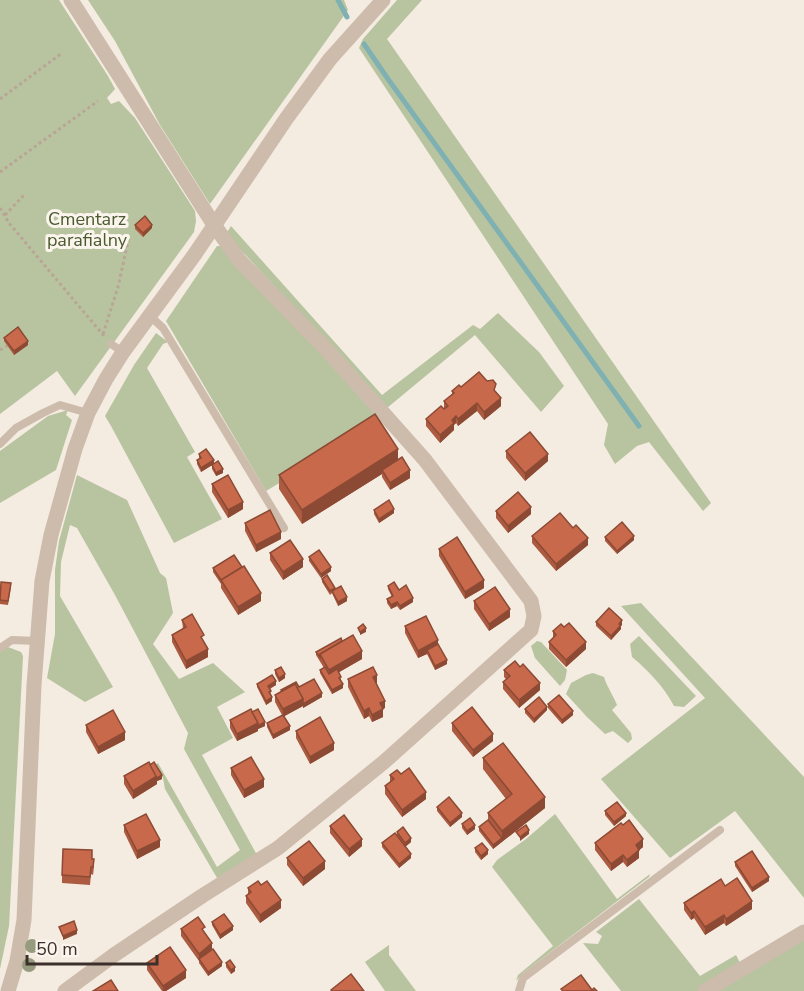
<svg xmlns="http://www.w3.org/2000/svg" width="804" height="991" viewBox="0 0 804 991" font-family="'Nunito Sans',sans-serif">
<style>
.green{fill:#b8c4a0}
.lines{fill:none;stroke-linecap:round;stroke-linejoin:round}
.stream{stroke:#7fb0b2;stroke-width:5}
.path{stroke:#b9a596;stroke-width:3;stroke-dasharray:3 3;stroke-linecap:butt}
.service{stroke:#cdbbac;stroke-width:8}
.minor{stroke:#cdbbac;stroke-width:15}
.tertiary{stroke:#cdbbac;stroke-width:15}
.tree{fill:#969b7f}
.wall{fill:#ac5a40}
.shaded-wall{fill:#8c4a34}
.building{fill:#c8694b;stroke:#8c4a34;stroke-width:1.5}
.labels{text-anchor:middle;stroke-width:6;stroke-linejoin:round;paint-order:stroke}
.park-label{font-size:18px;fill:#4a5a2e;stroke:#fbf5ee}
</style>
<rect width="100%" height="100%" fill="#f4ebe1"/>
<!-- green -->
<g class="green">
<path d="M0 0H59L108 76 115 89 107 98 111 104 119 101 135 118 195 211 196 221 194 232 75 396 57 371 0 414Z"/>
<path d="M88 0H344L348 10 210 204 160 125 115 41Z"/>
<path d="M397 0H422L387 39 711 503 703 511 649 442 637 446 615 464 604 445 608 424 359 48 363 39Z"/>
<path d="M231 226 382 395 473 325 480 329 498 313 539 352 564 386 541 412 475 335 387 408 226 234Z"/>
<path d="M217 246H221L385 420 266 491 166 321Z"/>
<path d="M156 333 168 342 163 344 147 368 195 452 187 457 222 519 174 543 111 426 105 416 134 365Z"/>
<path d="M68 410 66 415 72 420 56 470 0 503V451L48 416Z"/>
<path d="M77 475 127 500 160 573 166 578 173 613 153 644 179 679 213 663 245 692 217 707 233 738 202 755 258 857 220 883 165 789 163 778 155 765 158 763 217 867 240 850 184 749 188 733 115 595 77 528 70 525 61 562 60 596 113 687 85 702 47 678 55 634V570L59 541Z"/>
<path d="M641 603 804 777V898L735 811 670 858 601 779 705 698 621 606Z"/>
<path d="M639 636 696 696 684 707 674 706C664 687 649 671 632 657L630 644Z"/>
<path d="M537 641 541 642 567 670 565 680 560 686 535 658 531 646Z"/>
<path d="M8 647 21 652 23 656 9 926 0 969V652Z"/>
<path d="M593 673 604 677C607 687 613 695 617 705L612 710 631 733 632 739 628 743 613 731 605 734 587 717 566 694 571 683 586 675Z"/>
<path d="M555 814 617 899 650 874 649 877 523 973 516 981 518 975 553 946 492 867 497 860 526 839Z"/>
<path d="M639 899 700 976 736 955 740 963 698 991H621L583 943 598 944 602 936 596 932Z"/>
<path d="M804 940V991H716Z"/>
<path d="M389 945V955L416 991H385L365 962Z"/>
</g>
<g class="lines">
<!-- stream -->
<g class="stream">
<path d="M338 0 347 17"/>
<path d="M364 44 388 79 639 426"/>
</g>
<!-- path -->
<g class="path">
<path d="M0 99 62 53"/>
<path d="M0 172 98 101"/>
<path d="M0 208 9 223 104 336"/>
<path d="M5 215 24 195"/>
<path d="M103 334 118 287 129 237"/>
<path d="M0 350 7 346"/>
</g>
<!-- service -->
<g class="service">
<path d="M150 316 163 328 284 528"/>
<path d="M111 344 123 352"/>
<path d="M0 444 16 428 43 413 60 405 88 413"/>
<path d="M0 648 12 640 37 641"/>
<path d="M519 991 523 978 720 830"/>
</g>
<!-- minor -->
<g class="minor">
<path d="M65 991 114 955 202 896 278 848 384 762 531 630 534 616 531 601 425 460 327 350 240 261 214 225 71 0"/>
<path d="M705 991 804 932"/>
</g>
<!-- tertiary -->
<path class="tertiary" d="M8 991 17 961 24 920 34 685 42 581 51 535 75 449 88 413 106 379 123 352 195 254 286 119 330 59 383 0"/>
</g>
<!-- trees -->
<g class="tree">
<circle cx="32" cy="946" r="7"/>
<circle cx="29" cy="965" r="7"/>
</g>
<!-- wall -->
<g class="wall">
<path d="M135 225 152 228 143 237 135 229Z"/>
<path d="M4 338 28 345 14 355 4 341Z"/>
<path d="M461 387 496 392 501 406 484 420 477 411 458 426 456 423 454 425V430L440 443 426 426V419L444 409V401L452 394V391Z"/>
<path d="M506 451 548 461 525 481 506 458Z"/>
<path d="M199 454 214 463 223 473 216 476 212 469V465L201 472 197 464V460L199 459Z"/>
<path d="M398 460 410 478 390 490 382 477V474L302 524 279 489V475Z"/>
<path d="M212 484 243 509 228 518 212 492Z"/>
<path d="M374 510 394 513 379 523 374 514Z"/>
<path d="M496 511 531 514 508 533 496 518Z"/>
<path d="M245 523 281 539 256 552 245 531Z"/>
<path d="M573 528 588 545 556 571 532 543V536Z"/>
<path d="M605 537 634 540 617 554 605 541Z"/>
<path d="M439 549 484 588 465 599 439 556Z"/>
<path d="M270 553 303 567 283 580 270 560Z"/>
<path d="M309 557 331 571 321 578 309 561Z"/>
<path d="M213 568 261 601 238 615 221 588V584L213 572Z"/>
<path d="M322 579 335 590 347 601 338 606 332 593 330 595 322 582Z"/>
<path d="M0 586 11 587 8 605 0 604Z"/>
<path d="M388 586 399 590 413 602 400 610 397 606 391 609 387 603V599L392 597 388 589Z"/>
<path d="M474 601 510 617 489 631 474 609Z"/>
<path d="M182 620 204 642 208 657 186 669 172 642V635L183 629Z"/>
<path d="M596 622 622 624 621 626V629L611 640 596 626Z"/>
<path d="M405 626 438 644 447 664 435 670 427 654 418 658 405 633Z"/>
<path d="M553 631 586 649 566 667 549 649V642L553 638Z"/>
<path d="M342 641 362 659 339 672 343 688 332 694 320 673V670L324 668 316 655V652Z"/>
<path d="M275 670 285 678 279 682 275 674Z"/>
<path d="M504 670 540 690 519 708 503 689V682L506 679 504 677Z"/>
<path d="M348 679 377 683H376L385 708 383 709V717L372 722 369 716 364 719 348 687Z"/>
<path d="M257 684 276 685 270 689 272 701 266 705 257 687Z"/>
<path d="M299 687 322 697 303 708V706L284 716 290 730 273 739 267 727V723L282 715 275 702V695L281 691V690Z"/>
<path d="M548 704 573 715 562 724 548 708Z"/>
<path d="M525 709 547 710 534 723 525 713Z"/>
<path d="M252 712 265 726 258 729V731L237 741 230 728V720Z"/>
<path d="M452 723 493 741 473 757 452 731Z"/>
<path d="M86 725 125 740 98 754 86 732Z"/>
<path d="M296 731 334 750 310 764 296 738Z"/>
<path d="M483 758 545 808 493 849 479 831V827L488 820V813L506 799 483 769Z"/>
<path d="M231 768 264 787 244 798 231 775Z"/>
<path d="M401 774 426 799 402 817 385 794V786L390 782V775Z"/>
<path d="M124 776 162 779 157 781V784L133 799 124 784Z"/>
<path d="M437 807 462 817 450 827 437 811Z"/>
<path d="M605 811 626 816 614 826 605 815Z"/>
<path d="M462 824 475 829 467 835 462 828Z"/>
<path d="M124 825 160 847 137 859 124 832Z"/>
<path d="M330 826 362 846 349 857 330 833Z"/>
<path d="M397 832 411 842 405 847 411 858 399 868 382 847V843L397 836Z"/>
<path d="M595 843 643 847 639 850V858L627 867 623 862 611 871 595 850Z"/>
<path d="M475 848 488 854 481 860 475 852Z"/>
<path d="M287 858 325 869 303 886 287 865Z"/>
<path d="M92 859 94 867 93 875 91 874 90 885 62 883V875Z"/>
<path d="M735 862 769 881 752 892 735 866Z"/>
<path d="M725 886 752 909 726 926 724 923 705 935 694 918 691 920 684 910V903Z"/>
<path d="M248 888 281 908 260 923 246 903V896L248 894Z"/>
<path d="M212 922 233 930 220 939 212 925Z"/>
<path d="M181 929 205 933 212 950 222 966 208 976 199 963V961L181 936Z"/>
<path d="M147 963 186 978 166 991H162L147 970Z"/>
<path d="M226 963 235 971 231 974 226 967Z"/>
</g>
<!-- shaded-wall -->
<g class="shaded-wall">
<path d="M152 225V228L143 237V233Z"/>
<path d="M28 341V345L14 355V351Z"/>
<path d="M501 398V406L484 420V412Z"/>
<path d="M477 403V411L458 426V419Z"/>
<path d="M456 416V423L454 425V430L440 443V435L452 420Z"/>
<path d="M398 449V464L382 470V474L302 524V510Z"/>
<path d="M548 454V461L525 481V473Z"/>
<path d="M214 460V464L201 472V468Z"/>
<path d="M223 469V473L216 476V473Z"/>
<path d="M410 470V478L390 490V483Z"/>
<path d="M243 502V509L228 518V510Z"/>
<path d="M531 507V514L508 533V526Z"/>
<path d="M394 509V513L379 523V519Z"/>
<path d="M281 532V539L256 552V545Z"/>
<path d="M634 536V540L617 554V551Z"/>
<path d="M588 538V545L556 571V564Z"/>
<path d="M303 559V567L283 580V572Z"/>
<path d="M331 567V571L321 578V574Z"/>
<path d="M484 580V588L465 599V592Z"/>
<path d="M261 593V601L238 615V607Z"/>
<path d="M347 597V601L338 606V602Z"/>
<path d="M413 598V602L400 610V606Z"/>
<path d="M397 602V606L391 609V605Z"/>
<path d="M510 609V617L489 631V624Z"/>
<path d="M622 620V624L621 626V629L611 640V636Z"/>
<path d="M366 628V632L360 635V632Z"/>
<path d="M438 640V648L427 650V654L418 658V651Z"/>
<path d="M586 642V649L566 667V660Z"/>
<path d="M208 649V657L186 669V661Z"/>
<path d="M362 651V659L329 678V670Z"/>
<path d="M447 660V664L435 670V666Z"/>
<path d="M285 674V678L279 682V678Z"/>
<path d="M377 675V683L373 684V677Z"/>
<path d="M276 681V685L268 689V686Z"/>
<path d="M540 683V690L519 708V700Z"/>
<path d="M343 684V688L332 694V690Z"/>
<path d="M322 693V697L303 708V704Z"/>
<path d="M272 697V701L266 705V701Z"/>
<path d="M303 699V706L283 717V709Z"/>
<path d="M385 701V708L380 710V703Z"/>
<path d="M547 707V710L534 723V719Z"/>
<path d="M369 708V716L364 719V711Z"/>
<path d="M383 709V717L372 722V715Z"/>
<path d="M573 711V715L562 724V720Z"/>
<path d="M265 722V726L258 729V731L237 741V734L258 723Z"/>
<path d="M290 726V730L273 739V735Z"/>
<path d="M125 732V740L98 754V747Z"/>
<path d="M493 734V741L473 757V750Z"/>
<path d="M334 743V750L310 764V757Z"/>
<path d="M162 775V779L157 781V784L133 799V791L157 776Z"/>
<path d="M264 779V787L244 798V790Z"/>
<path d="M426 792V799L402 817V810Z"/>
<path d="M545 797V808L493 849V845L502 838V831Z"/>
<path d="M462 813V817L450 827V823Z"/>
<path d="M626 813V816L614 826V822Z"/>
<path d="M475 825V829L467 835V831Z"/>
<path d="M529 830V834L520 841V837Z"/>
<path d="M411 838V842L405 847V843Z"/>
<path d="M362 839V846L349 857V849Z"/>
<path d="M643 839V847L636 853V845Z"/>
<path d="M160 840V847L137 859V851Z"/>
<path d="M488 850V854L481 860V856Z"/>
<path d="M639 850V858L627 867V860Z"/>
<path d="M411 854V858L399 868V864Z"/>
<path d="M623 855V862L611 871V864Z"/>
<path d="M325 861V869L303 886V878Z"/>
<path d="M769 877V881L752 892V888Z"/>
<path d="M281 900V908L260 923V915Z"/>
<path d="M752 901V909L726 926V919Z"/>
<path d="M694 911V918L691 920V913Z"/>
<path d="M724 915V923L705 935V927Z"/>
<path d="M233 926V930L220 939V935Z"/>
<path d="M77 930V934L63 940V936Z"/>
<path d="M212 943V951L199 961V954Z"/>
<path d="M222 962V966L208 976V972Z"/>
<path d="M235 967V971L231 974V970Z"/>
<path d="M186 970V978L166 991H163V986Z"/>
</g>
<!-- building -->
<g class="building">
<path d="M145 216 152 225 143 233 135 225Z"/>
<path d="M18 327 28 341 14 351 4 338Z"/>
<path d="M479 372 487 381 493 380 496 384 494 390 501 398 484 412 477 403 458 419 456 416 452 420 454 423 440 435 426 419 441 406 444 409 448 406 444 401 454 393 452 391 459 385 461 387Z"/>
<path d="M375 414 398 449 302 510 279 475Z"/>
<path d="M530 432 548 454 525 473 506 451Z"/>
<path d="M206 449 214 460 201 468 197 460 201 458 199 454Z"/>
<path d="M402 457 410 470 390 483 382 470Z"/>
<path d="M218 461 223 469 216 473 212 465Z"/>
<path d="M228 475 243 502 228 510 212 484Z"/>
<path d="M518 492 531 507 508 526 496 511Z"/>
<path d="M389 500 394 509 379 519 374 510Z"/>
<path d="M270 510 281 532 256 545 245 523Z"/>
<path d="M560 513 573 528 576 525 588 538 556 564 532 536Z"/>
<path d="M622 522 634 536 617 551 605 537Z"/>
<path d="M457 537 484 580 465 592 439 549Z"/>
<path d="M290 540 303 559 283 572 270 553Z"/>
<path d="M319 550 331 567 321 574 309 557Z"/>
<path d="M234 555 242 567 221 580 223 583 213 568Z"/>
<path d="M244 566 261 593 238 607 221 580Z"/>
<path d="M327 575 335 588 330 591 322 579Z"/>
<path d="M1 582 11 583 8 601 0 600Z"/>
<path d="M394 582 399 590 406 585 413 598 400 606 397 602 391 605 387 599 393 596 388 586Z"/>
<path d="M341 586 347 597 338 602 332 591Z"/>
<path d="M495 587 510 609 489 624 474 601Z"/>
<path d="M609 608 622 620 619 624 621 625 611 636 596 622Z"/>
<path d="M192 614 204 635 201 637 208 649 186 661 172 635 186 627 182 620Z"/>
<path d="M426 616 438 640 418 651 405 626Z"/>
<path d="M569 623 586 642 566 660 549 642 556 635 553 631 561 624 564 627Z"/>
<path d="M363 624 366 628 360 632 358 628Z"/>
<path d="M353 635 362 651 329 670 320 654Z"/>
<path d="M341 638 342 641 320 654V657L316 652Z"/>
<path d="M438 644 447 660 435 666 427 650Z"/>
<path d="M515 661 520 667 523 664 540 683 519 700 503 682 510 676 504 670Z"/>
<path d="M281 667 285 674 279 678 275 670Z"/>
<path d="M325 667 329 674 337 669 341 677 339 678 343 684 332 690 320 670Z"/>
<path d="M373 667 377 675 373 677 385 701 380 703 383 709 372 715 369 708 364 711 348 679Z"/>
<path d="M272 675 276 681 268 686 271 691 269 692 272 697 266 701 257 684Z"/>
<path d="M314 679 322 693 303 704V699L295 684 282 691 281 690 296 682 299 687Z"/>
<path d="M295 684 303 699 283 709 275 695Z"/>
<path d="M559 695 573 711 562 720 548 704Z"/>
<path d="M539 697 547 707 534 719 525 709Z"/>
<path d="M472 707 493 734 473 750 452 723Z"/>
<path d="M251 709 258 723 237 734 230 720Z"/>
<path d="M258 709 265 722 258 726V723L252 712Z"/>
<path d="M113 710 125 732 98 747 86 725Z"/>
<path d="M283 715 290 726 273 735 267 723Z"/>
<path d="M320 717 334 743 310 757 296 731Z"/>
<path d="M503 743 545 797 502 831 488 813 512 794 483 758Z"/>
<path d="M251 757 264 779 244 790 231 768Z"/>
<path d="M149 762 157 776 133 791 124 776Z"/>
<path d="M154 762 162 775 157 778 150 765Z"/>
<path d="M409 768 426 792 402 810 385 786 394 779 390 775 397 770 401 774Z"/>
<path d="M449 797 462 813 450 823 437 807Z"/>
<path d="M617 802 626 813 614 822 605 811Z"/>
<path d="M146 814 160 840 137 851 124 825Z"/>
<path d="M344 815 362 839 349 849 330 826Z"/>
<path d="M470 818 475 825 467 831 462 824Z"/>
<path d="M488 820 502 838 493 845 479 827Z"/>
<path d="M629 820 643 839 636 845 639 850 627 860 623 855 611 864 595 843 621 823 623 825Z"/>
<path d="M526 825 529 830 520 837 516 832Z"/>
<path d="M403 827 411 838 405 843 397 832Z"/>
<path d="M395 833 411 854 399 864 382 843Z"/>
<path d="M309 841 325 861 303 878 287 858Z"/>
<path d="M482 843 488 850 481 856 475 848Z"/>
<path d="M63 849 92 850V859H94L93 867H91L90 877 62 875Z"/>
<path d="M752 851 769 877 752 888 735 862Z"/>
<path d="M737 878 752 901 726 919 724 915 705 927 694 911 691 913 684 903 721 879 725 886Z"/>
<path d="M258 881 261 885 267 881 281 900 260 915 246 896 251 892 248 888Z"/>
<path d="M224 914 233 926 220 935 212 922Z"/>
<path d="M198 917 205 927 202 929 212 943 199 954 181 929Z"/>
<path d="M74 921 77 930 63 936 59 927Z"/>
<path d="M170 947 186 970 163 986 147 963Z"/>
<path d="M213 949 222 962 208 972 199 959Z"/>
<path d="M230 960 235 967 231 970 226 963Z"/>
<path d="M351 974 364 991H332L331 990Z"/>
<path d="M581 975 592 990 594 988 597 991H563L561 989Z"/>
<path d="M111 980 118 991H93Z"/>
</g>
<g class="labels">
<!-- park labels -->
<g class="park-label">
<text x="87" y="225">Cmentarz<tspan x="87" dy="21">parafialny</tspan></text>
</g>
</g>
<!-- scale -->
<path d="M27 955v9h130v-9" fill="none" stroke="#3b302b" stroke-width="3"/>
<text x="36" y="955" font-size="18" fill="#3b302b" stroke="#fbf5ee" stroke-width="4.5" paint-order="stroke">50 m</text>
</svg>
